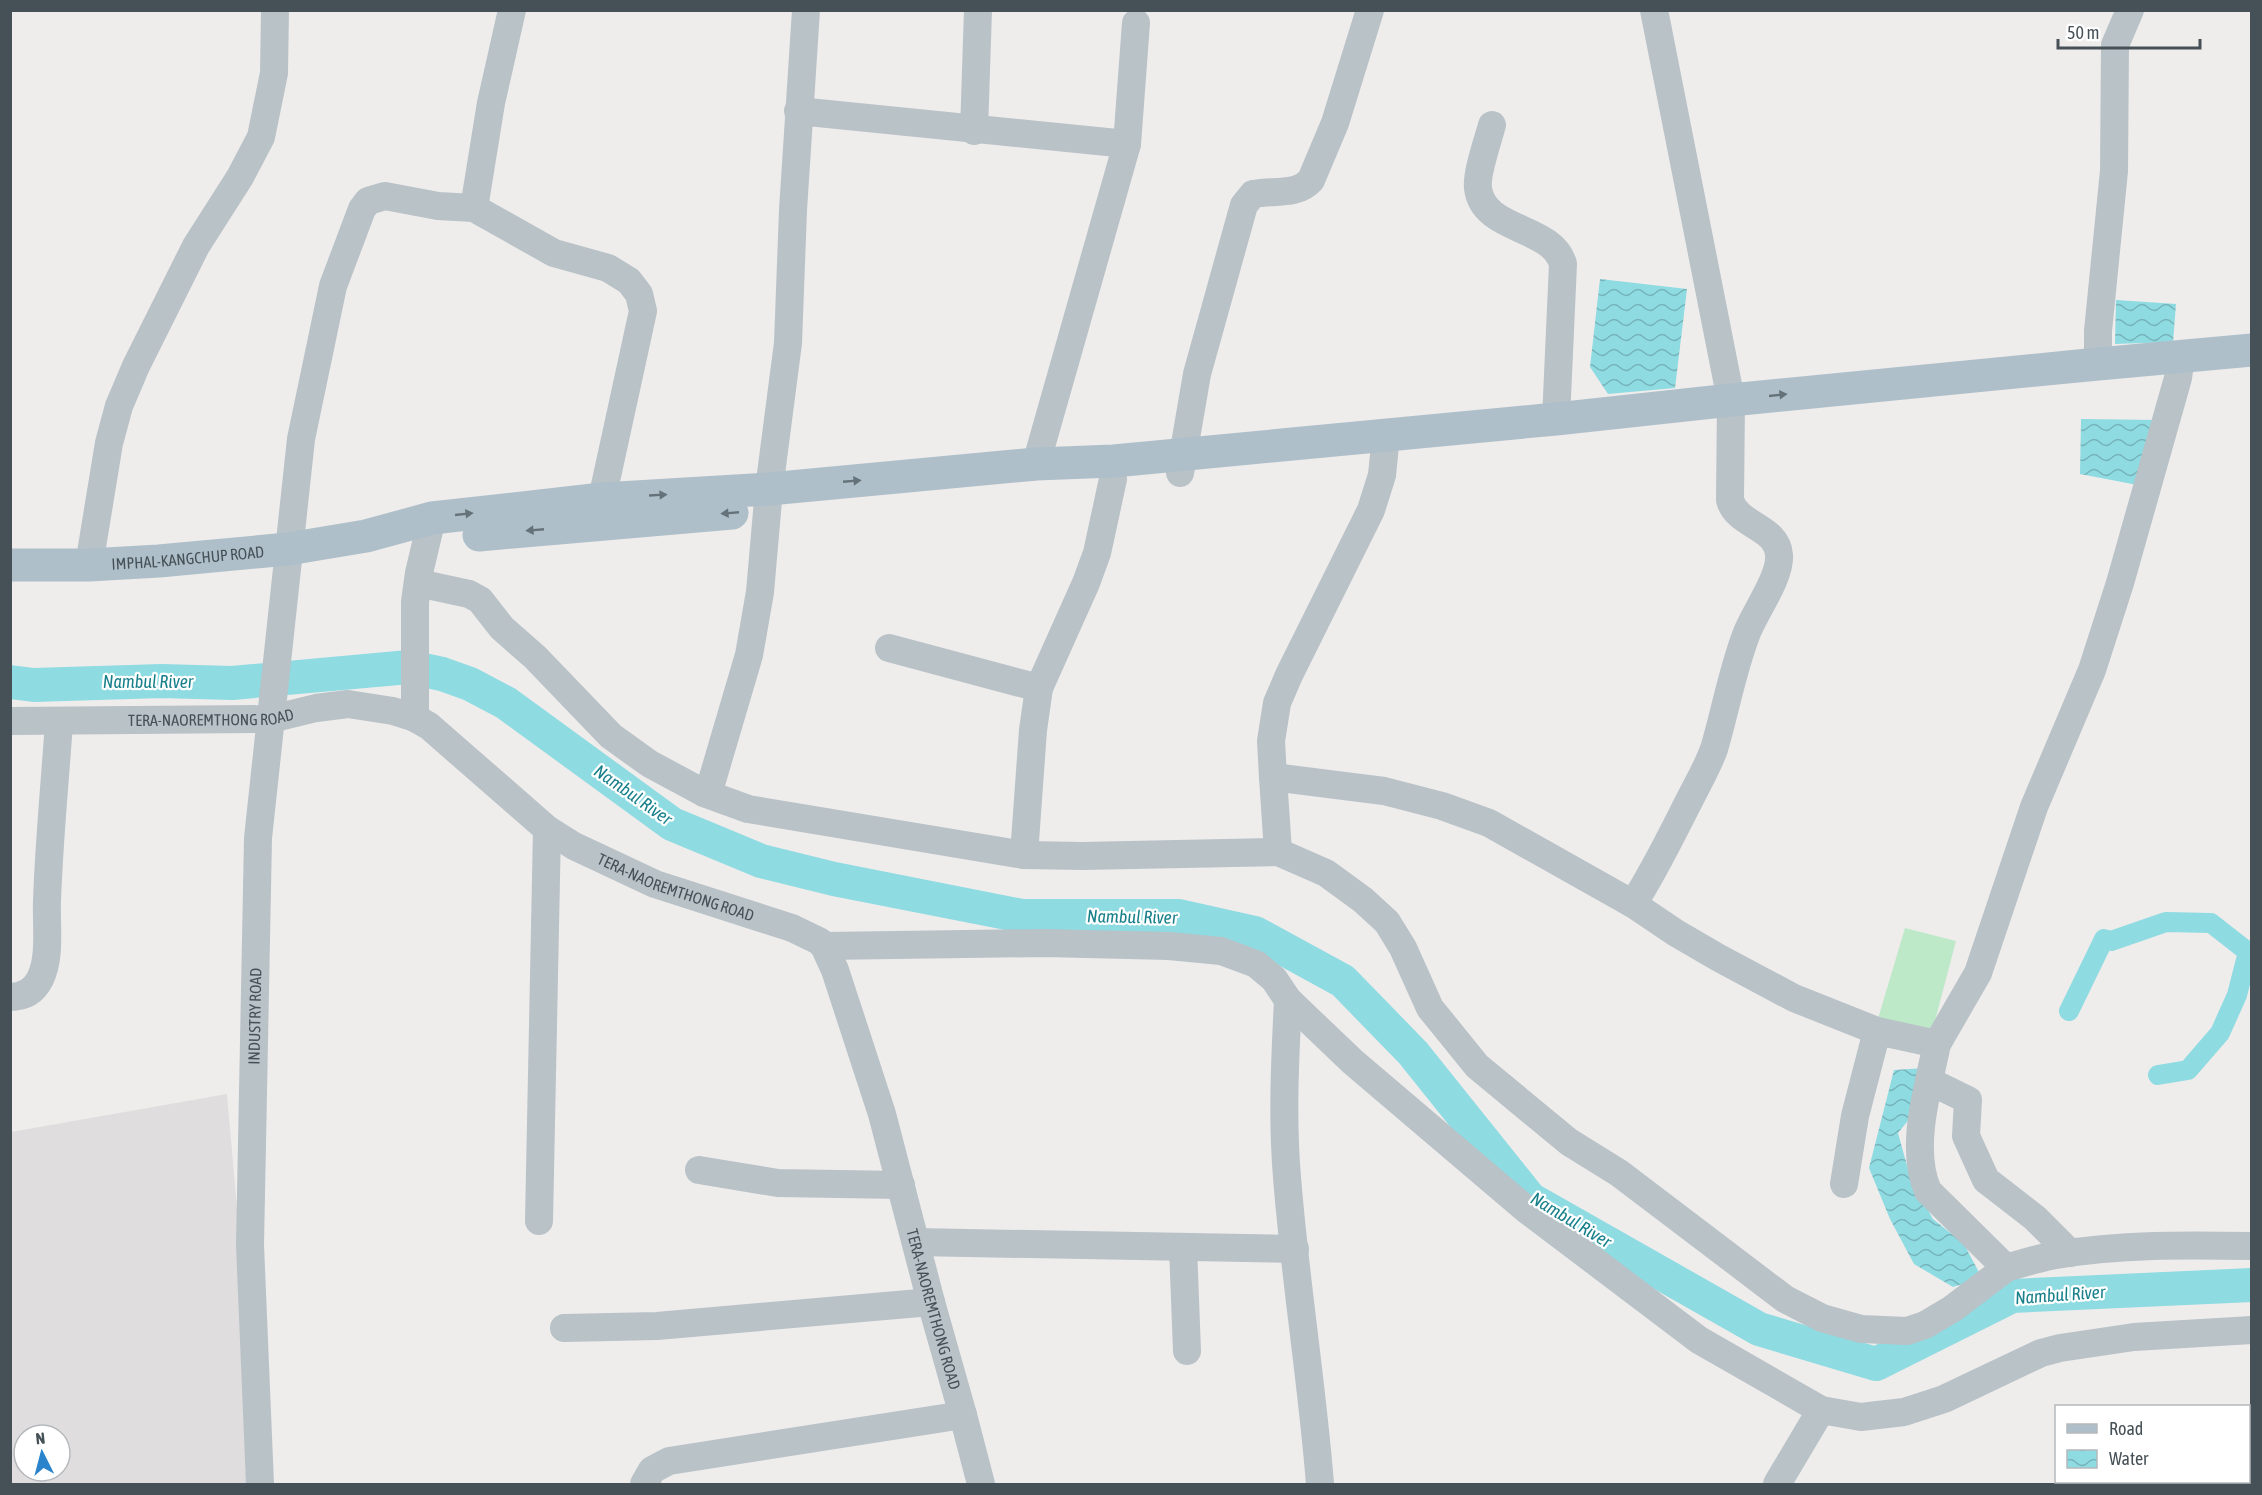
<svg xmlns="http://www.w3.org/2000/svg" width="2262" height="1495" viewBox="0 0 2262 1495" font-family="'Asap Condensed',sans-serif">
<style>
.education{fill:#dfdddd;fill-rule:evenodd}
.pitch{fill:#bde9c9}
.water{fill:url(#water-waves)}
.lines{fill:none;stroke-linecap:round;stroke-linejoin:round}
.canal{stroke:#8edbe2;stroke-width:20}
.river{stroke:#8edbe2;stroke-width:34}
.minor{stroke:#b8c2c7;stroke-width:28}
.major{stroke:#aebfc9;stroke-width:33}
.oneway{fill:#657279}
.labels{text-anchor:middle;stroke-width:4.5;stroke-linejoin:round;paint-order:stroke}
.street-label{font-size:16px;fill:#465157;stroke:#fff}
.water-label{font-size:18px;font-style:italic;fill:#18808a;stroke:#fff}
</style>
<defs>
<pattern id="water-waves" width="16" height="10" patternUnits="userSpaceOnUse" patternTransform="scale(1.5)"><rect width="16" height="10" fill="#8edbe2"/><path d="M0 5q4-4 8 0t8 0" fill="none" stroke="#76b4ba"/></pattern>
</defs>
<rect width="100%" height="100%" fill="#efecec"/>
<!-- education -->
<path class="education" d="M227 1094 261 1484H11V1132ZM24 1435H60V1471H24Z"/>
<!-- pitch -->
<path class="pitch" d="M1905 928 1956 941 1931 1036 1877 1022Z"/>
<!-- water -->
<g class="water">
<path d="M1600 279 1687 289 1675 388 1608 394 1590 367Z"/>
<path d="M2116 300 2176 304 2173 342 2115 344Z"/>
<path d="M2081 419 2159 420 2148 487 2080 474Z"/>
<path d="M1925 1068 1919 1107 1898 1133 1911 1180 1933 1219 1964 1244 1982 1278 1953 1287 1914 1264 1890 1219 1869 1168 1894 1070Z"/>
</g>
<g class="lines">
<!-- canal -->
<path class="canal" d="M2069 1011 2104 939 2111 941 2166 922 2211 923 2248 952 2237 995 2220 1033 2188 1070 2158 1075"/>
<!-- river -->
<path class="river" d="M10 682 34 685 162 681 232 683 409 667 442 674 470 684 506 703 672 824 761 861 834 879 1022 916H1179L1255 933 1343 981 1413 1053 1530 1199 1759 1329 1876 1364 2012 1296 2252 1285"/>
<!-- minor -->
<g class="minor">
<path d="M798 111 1127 144"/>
<path d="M1492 125C1488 140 1476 174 1478 188 1483 232 1552 225 1563 264L1556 419"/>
<path d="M974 131 978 10"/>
<path d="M474 208 491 103 512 10"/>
<path d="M2098 364V331L2114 171 2115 45 2130 10"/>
<path d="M1386 435 1382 475 1371 510 1289 675 1277 703 1271 741 1273 777 1384 791 1442 806 1489 823 1633 904 1676 933 1719 958 1794 998 1877 1031 1937 1044 1978 973 2034 807 2092 670 2120 583 2178 378 2181 356"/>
<path d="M1036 464 1127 144 1136 23"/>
<path d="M1180 473 1197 374 1244 205 1253 194C1273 190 1297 196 1311 180L1335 123 1370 10"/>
<path d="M89 565 109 443 119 406 136 366 196 246 240 177 261 137 274 73 275 10"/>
<path d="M418 583 469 594 480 600 502 628 535 657 611 736 650 764 704 793 711 784 749 655 760 592 769 489 788 343 793 210 806 10"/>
<path d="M889 648 1039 688"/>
<path d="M415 718V602L419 573 432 518"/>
<path id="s1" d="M10 721 271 719 316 708 348 704 393 711 415 718 429 726 547 829 574 846 655 884 792 928 819 941 824 946 835 970 882 1114 931 1302 963 1415 981 1484"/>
<path d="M1273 777 1278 852 1326 873 1363 900 1387 922 1403 948 1430 1008 1477 1066 1569 1142 1619 1173 1785 1299 1822 1318 1861 1329 1907 1331 1925 1325 1952 1309 2006 1268"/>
<path d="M704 793 748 809 1024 855 1082 856 1278 852"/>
<path d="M1024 855 1033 730 1039 688 1086 583 1097 553 1113 479"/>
<path d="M1633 904C1655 870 1672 834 1690 799 1698 783 1708 766 1714 749 1725 712 1732 672 1746 635 1754 613 1781 577 1779 555 1777 526 1737 526 1730 500L1731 400 1654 10"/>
<path d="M824 946 1045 943 1169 946 1221 951 1256 964 1274 979 1288 1000 1353 1062 1527 1210 1699 1340 1821 1410 1861 1417 1904 1412 1944 1399 2041 1353 2060 1348 2134 1337 2252 1330"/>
<path d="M10 997C24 997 34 991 40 979 51 957 46 926 47 901 49 841 55 782 59 722"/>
<path d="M1288 1000C1285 1059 1282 1118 1287 1177 1295 1280 1312 1382 1320 1484"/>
<path d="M1937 1044C1928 1088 1909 1148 1928 1191L2006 1268C2023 1263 2039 1258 2056 1255 2120 1244 2187 1245 2252 1246"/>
<path d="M1929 1081 1968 1100 1966 1136 1986 1180 2035 1218 2070 1253"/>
<path d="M699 1170 778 1183 901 1185"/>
<path d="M1844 1184 1855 1116 1877 1031"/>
<path d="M539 1221 547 829"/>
<path d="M916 1242 1295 1249"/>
<path d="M1183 1247 1187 1351"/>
<path d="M564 1328 657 1326 931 1302"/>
<path id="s2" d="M260 1484 250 1245 258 838 301 439 333 286 362 209 368 201 385 196 438 206 474 208 554 253 608 268 629 281 639 294 643 311 602 499"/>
<path d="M644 1484 652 1470 669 1461 963 1415"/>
<path d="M1777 1484 1821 1410"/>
</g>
<!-- major -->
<g class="major">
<path d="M479 535 732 513"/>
<path id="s3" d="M10 565H89L159 561 288 549 366 536 432 518 602 499 769 489 1036 464 1114 461 1556 419 1731 400 2098 364 2252 350"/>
</g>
</g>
<!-- one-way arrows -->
<defs><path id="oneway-solid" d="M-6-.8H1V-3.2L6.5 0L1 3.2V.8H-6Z" transform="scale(1.5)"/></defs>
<g class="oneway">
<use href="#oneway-solid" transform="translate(1778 395) rotate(-6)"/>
<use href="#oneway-solid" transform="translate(852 481) rotate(-5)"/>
<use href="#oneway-solid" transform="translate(658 495) rotate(-3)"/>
<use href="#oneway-solid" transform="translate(730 513) rotate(175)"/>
<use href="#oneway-solid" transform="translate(464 514) rotate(-6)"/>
<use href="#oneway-solid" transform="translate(535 530) rotate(175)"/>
</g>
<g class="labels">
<!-- street labels -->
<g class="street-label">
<text dy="6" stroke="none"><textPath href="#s3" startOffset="178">IMPHAL-KANGCHUP ROAD</textPath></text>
<text dy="6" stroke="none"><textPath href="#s1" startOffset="201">TERA-NAOREMTHONG ROAD</textPath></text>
<text dy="6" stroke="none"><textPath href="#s1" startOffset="723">TERA-NAOREMTHONG ROAD</textPath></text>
<text dy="6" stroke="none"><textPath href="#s2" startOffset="468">INDUSTRY ROAD</textPath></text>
<text dy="6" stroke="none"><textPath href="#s1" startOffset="1263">TERA-NAOREMTHONG ROAD</textPath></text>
</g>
<!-- water labels -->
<g class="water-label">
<text x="148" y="688">Nambul River</text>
<text transform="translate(633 795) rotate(35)" y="6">Nambul River</text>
<text transform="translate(1132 917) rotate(1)" y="6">Nambul River</text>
<text transform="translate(1571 1220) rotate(31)" y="6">Nambul River</text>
<text transform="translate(2060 1295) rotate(-4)" y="6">Nambul River</text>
</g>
</g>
<!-- border -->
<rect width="2262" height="1495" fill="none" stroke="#465157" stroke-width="24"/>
<!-- legend -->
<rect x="2055" y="1405" width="195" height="78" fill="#ffffff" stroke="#b5b9bc" stroke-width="1.5"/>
<rect x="2067" y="1424" width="30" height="9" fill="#aebfc9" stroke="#b5b9bc" stroke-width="1.5"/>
<text x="2109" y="1435" font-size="18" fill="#465157">Road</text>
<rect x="2067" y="1450" width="30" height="18" fill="url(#water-waves)" stroke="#b5b9bc" stroke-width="1.5"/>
<text x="2109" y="1465" font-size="18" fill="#465157">Water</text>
<!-- north arrow -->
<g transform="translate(42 1453) rotate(354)"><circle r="28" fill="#ffffff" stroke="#b5b9bc" stroke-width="1.5"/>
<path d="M0-4.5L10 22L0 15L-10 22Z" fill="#2a84cb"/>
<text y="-9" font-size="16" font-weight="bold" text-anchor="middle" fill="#465157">N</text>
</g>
<!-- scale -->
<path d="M2058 39v9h142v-9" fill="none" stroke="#465157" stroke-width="3"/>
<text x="2067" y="39" font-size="18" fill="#465157" stroke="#ffffff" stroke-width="4.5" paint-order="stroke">50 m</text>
</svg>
